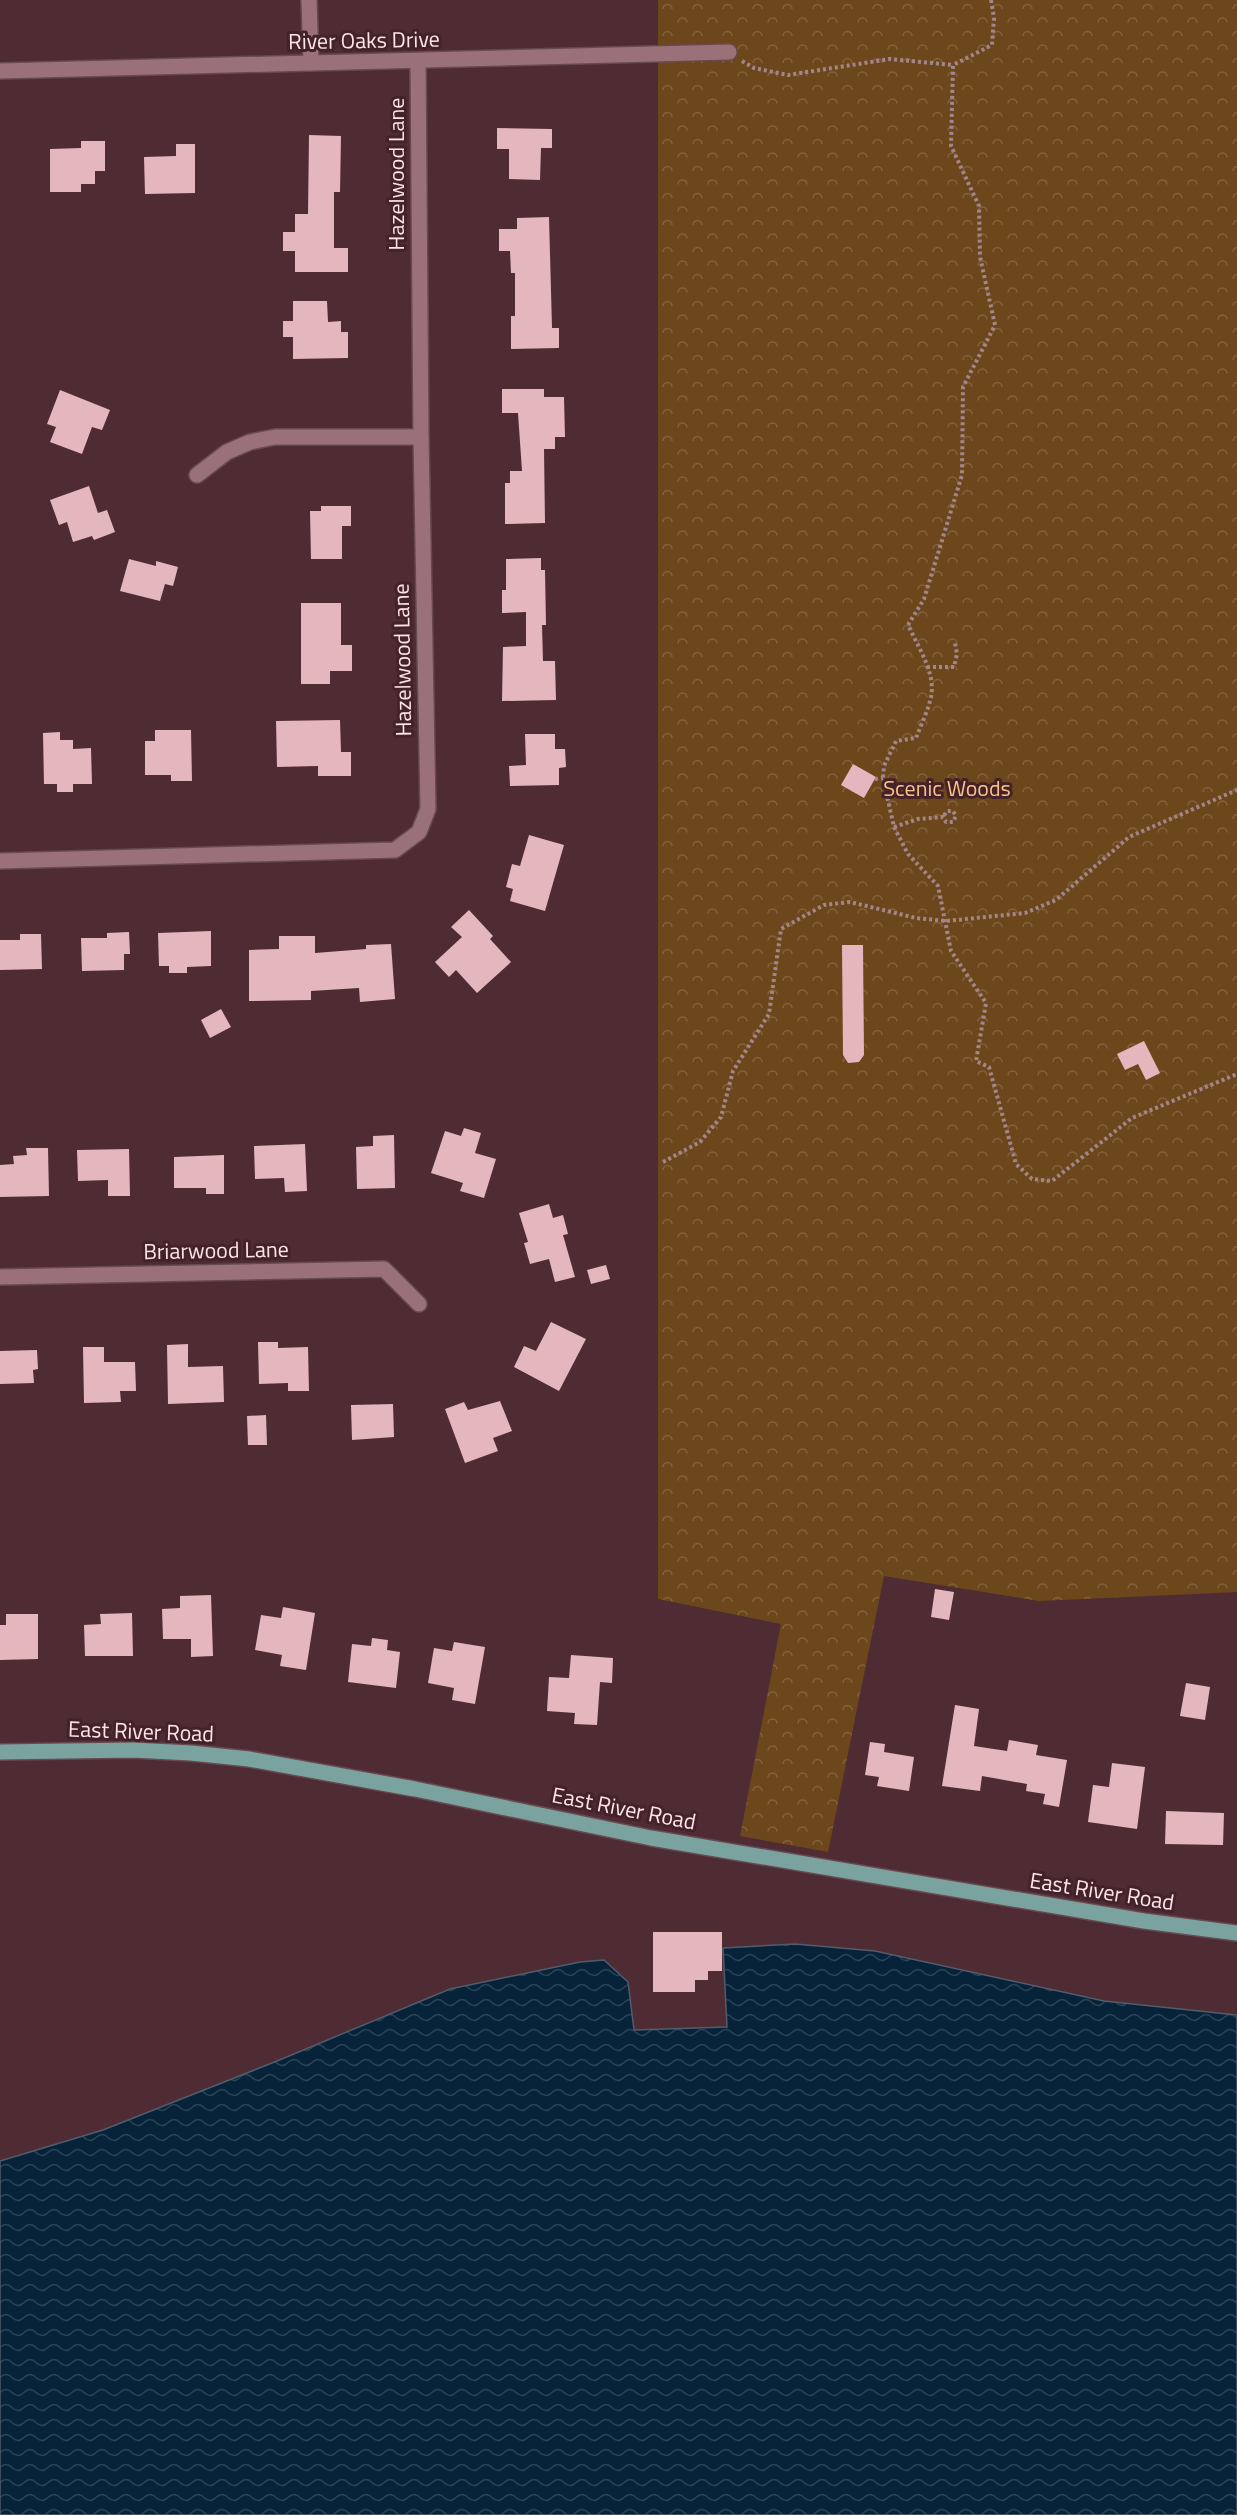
<svg xmlns="http://www.w3.org/2000/svg" width="1237" height="2515" viewBox="0 0 1237 2515" font-family="'Titillium Web',sans-serif">
<style>
.park{fill:url(#park-crowns)}
.water{fill:url(#water-waves);stroke:#505d6e;stroke-width:1.5}
.building{fill:#e4b7bf}
.lines{fill:none;stroke-linecap:round;stroke-linejoin:round}
.minor-casing{stroke:#674950;stroke-width:18}
.major-casing{stroke:#674950;stroke-width:18}
.path{stroke:#a3868b;stroke-width:4;stroke-dasharray:3 3;stroke-linecap:butt}
.minor{stroke:#9a7179;stroke-width:15}
.major{stroke:#7aa29f;stroke-width:15}
.labels{text-anchor:middle;stroke-width:6;stroke-linejoin:round;paint-order:stroke}
.street-label{font-size:22px;fill:#fce4e8;stroke:#442229}
.park-label{font-size:22px;fill:#fcc388;stroke:#442229}
</style>
<defs>
<pattern id="park-crowns" width="20" height="18" patternUnits="userSpaceOnUse" patternTransform="scale(1.5)"><rect width="20" height="18" fill="#6c471c"/><path d="M2 6a3 3 0 1 1 6 0M12 15a3 3 0 1 1 6 0" fill="none" stroke="#82613d"/></pattern>
<pattern id="water-waves" width="16" height="10" patternUnits="userSpaceOnUse" patternTransform="scale(1.5)"><rect width="16" height="10" fill="#07233a"/><path d="M0 5q4-4 8 0t8 0" fill="none" stroke="#2c4356"/></pattern>
</defs>
<rect width="100%" height="100%" fill="#4f2c33"/>
<!-- park -->
<path class="park" d="M658 0H1237V1592L1039 1601 884 1576 828 1852 740 1836 781 1624 658 1599Z"/>
<!-- water -->
<path class="water" d="M795 1944 875 1951 1104 2001 1237 2015V2515H0V2161L103 2130 277 2061 450 1989 580 1962 604 1960 628 1982 634 2030 727 2027 723 1948Z"/>
<!-- building -->
<g class="building">
<path d="M497 128 552 129V148H541L540 180 509 179V149H497Z"/>
<path d="M309 135 341 136 340 192H334V248H348V272H295V251H283V232H295V214H308Z"/>
<path d="M81 141H105V171H95V184H81V192H50V149L81 148Z"/>
<path d="M176 144H195V193L145 194 144 157 176 156Z"/>
<path d="M549 217 552 328H559V348L511 349V316H515V273H511L510 251H499V229H517V218Z"/>
<path d="M293 301H327L328 322 341 321V332H348V358L293 359V337H283V321H293Z"/>
<path d="M502 389H544V397H564L565 437H555V449H544L545 523 505 524V483H510V471H522L518 413H502Z"/>
<path d="M60 390 110 410 102 430 92 427 82 454 50 442 56 427 47 424Z"/>
<path d="M89 486 98 513 107 510 115 532 94 540 92 536 73 542 67 522 59 525 50 500Z"/>
<path d="M321 506H351V526H342V559H311L310 511H321Z"/>
<path d="M541 558V570H545L546 625H542L543 661H555L556 700 502 701 503 647 526 646V612L502 613V590H506V559Z"/>
<path d="M129 559 156 566V561L178 567 173 586 165 584 160 601 120 591Z"/>
<path d="M301 603H341V645H352V671H330V684H301Z"/>
<path d="M340 720 341 752H351V776H318V766L277 767 276 721Z"/>
<path d="M155 730H191L192 781H171V775H145V741H155Z"/>
<path d="M60 732V740H73V749L91 748 92 784H73V792H57V784H44L43 733Z"/>
<path d="M525 734H555V749H565L566 767 559 768V785L510 786 509 766 526 765Z"/>
<path d="M853 764 876 777 864 798 841 785Z"/>
<path d="M529 835 564 845 545 911 510 901 513 889 506 887 512 864 520 866Z"/>
<path d="M469 910 493 936 490 939 511 962 477 993 456 970 449 977 435 962 462 937 451 927Z"/>
<path d="M211 931V966L187 967V973H169V966H159L158 933Z"/>
<path d="M129 932 130 954H124V970L82 971 81 938H107V933Z"/>
<path d="M20 934H41L42 969 0 970V940H20Z"/>
<path d="M279 936H315V953L366 949V945L391 944 395 999 360 1002 359 988 311 991V1000L249 1001V950L279 949Z"/>
<path d="M842 945H863L864 1055 859 1062 848 1063 843 1055Z"/>
<path d="M221 1009 231 1027 210 1038 201 1020Z"/>
<path d="M1144 1041 1160 1073 1146 1080 1138 1064 1125 1070 1117 1054Z"/>
<path d="M464 1128 481 1133 475 1153 496 1159 484 1198 460 1191 463 1183 431 1173 445 1131 461 1136Z"/>
<path d="M394 1135 395 1188 357 1189 356 1147 373 1146V1136Z"/>
<path d="M305 1144 307 1191 285 1192 284 1178 255 1179 254 1146Z"/>
<path d="M26 1148H48L49 1196 0 1197V1165L14 1164 13 1156 27 1155Z"/>
<path d="M129 1149 130 1196H108V1180L78 1181 77 1150Z"/>
<path d="M224 1155V1194H206V1188H174V1157Z"/>
<path d="M549 1204 553 1218 563 1215 568 1234 563 1235 575 1277 555 1282 549 1259 530 1264 524 1243 528 1242 519 1213Z"/>
<path d="M606 1265 610 1279 591 1284 587 1270Z"/>
<path d="M551 1322 586 1339 559 1391 514 1367 524 1346 536 1351Z"/>
<path d="M258 1342H278V1348L308 1347 309 1391H288V1383L259 1384Z"/>
<path d="M188 1344V1367L223 1366 224 1402 168 1404 167 1345Z"/>
<path d="M83 1347H104V1362H135L136 1391H120L121 1402 84 1403Z"/>
<path d="M37 1350 38 1369 33 1370 34 1383 0 1384V1351Z"/>
<path d="M500 1401 512 1431 493 1438 498 1451 465 1463 445 1409 464 1402 468 1410Z"/>
<path d="M393 1404 394 1437 352 1440 351 1405Z"/>
<path d="M266 1415 267 1445H248L247 1416Z"/>
<path d="M935 1589 954 1592 949 1620 931 1617Z"/>
<path d="M211 1595 213 1656 191 1657V1639H163L162 1609 180 1608V1596Z"/>
<path d="M283 1607 315 1613 306 1670 280 1666 282 1655 255 1650 261 1615 281 1618Z"/>
<path d="M132 1613 133 1656H85L84 1625 101 1624 100 1614Z"/>
<path d="M6 1614H38V1659L0 1660V1625H6Z"/>
<path d="M372 1638 388 1640 387 1650 400 1652 396 1688 348 1682 352 1644 371 1646Z"/>
<path d="M454 1642 485 1647 475 1704 452 1700 454 1688 428 1683 434 1648 452 1651Z"/>
<path d="M571 1655 613 1658 612 1683 600 1682 597 1725 574 1724 575 1713 547 1711 549 1677 569 1678Z"/>
<path d="M1186 1683 1210 1687 1205 1720 1180 1716Z"/>
<path d="M955 1705 979 1709 974 1746 1007 1751 1009 1740 1038 1745 1036 1755 1067 1760 1059 1807 1043 1804 1045 1794 1026 1791 1027 1784 982 1776 980 1791 942 1786Z"/>
<path d="M870 1742 885 1744 884 1752 914 1757 909 1791 877 1786 879 1777 865 1775Z"/>
<path d="M1112 1763 1145 1767 1137 1829 1088 1822 1093 1785 1109 1787Z"/>
<path d="M1166 1811 1224 1813 1223 1845 1165 1844Z"/>
<path d="M653 1932H722V1971H708V1980H695V1992H653Z"/>
</g>
<g class="lines">
<defs>
<g id="minor">
<path d="M309 0 311 63"/>
<path d="M0 71 729 52"/>
<path d="M197 475 227 452 250 442 275 437H421"/>
<path d="M0 861 395 850 419 832 428 809 421 437 418 61"/>
<path d="M0 1277 384 1269 419 1304"/>
</g>
<path id="major" d="M0 1752 133 1750 191 1753 249 1759 415 1789 651 1838 1144 1921 1237 1933"/>
</defs>
<!-- minor casing -->
<use href="#minor" class="minor-casing"/>
<!-- major casing -->
<use href="#major" class="major-casing"/>
<!-- path -->
<g class="path">
<path d="M991 0 994 18 992 45 953 65 951 146 979 206 980 257 995 325 963 387 962 475 924 599 908 625C918 647 936 673 931 697 928 711 921 725 916 738L896 741 884 766 883 778 894 827 908 854 938 886 951 951 986 1003 976 1061 989 1067 1016 1164 1032 1179 1052 1181 1132 1118 1237 1074"/>
<path d="M742 61 754 68 788 75 890 59 953 65"/>
<path d="M927 667H954L957 654 955 643"/>
<path d="M875 779 883 778"/>
<path d="M894 827 918 819 943 817 946 822H953L956 816 953 811H947L943 817"/>
<path d="M663 1162 700 1142 721 1117 733 1071 769 1014 781 929 824 905 850 902 916 918 946 921 1025 913 1056 900 1129 837 1237 790"/>
</g>
<!-- minor -->
<use href="#minor" class="minor"/>
<!-- major -->
<use href="#major" class="major"/>
</g>
<g class="labels">
<!-- street labels -->
<g class="street-label">
<text transform="translate(364 40) rotate(-1)" y="8">River Oaks Drive</text>
<text transform="translate(396 174) rotate(-90)" y="8">Hazelwood Lane</text>
<text transform="translate(402 660) rotate(-91)" y="8">Hazelwood Lane</text>
<text transform="translate(216 1250) rotate(-1)" y="8">Briarwood Lane</text>
<text transform="translate(141 1731) rotate(2)" y="8">East River Road</text>
<text transform="translate(624 1808) rotate(11)" y="8">East River Road</text>
<text transform="translate(1102 1891) rotate(9)" y="8">East River Road</text>
</g>
<!-- park labels -->
<g class="park-label">
<text x="947" y="796">Scenic Woods</text>
</g>
</g>
</svg>
